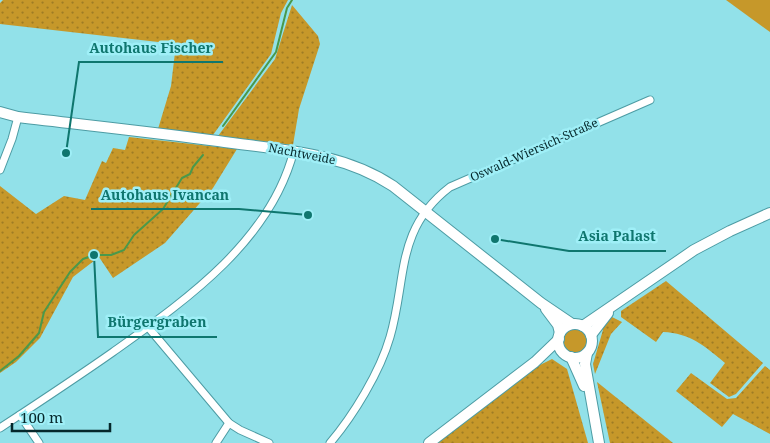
<svg xmlns="http://www.w3.org/2000/svg" width="770" height="443" viewBox="0 0 770 443" font-family="'Noto Serif',serif">
<style>
.grass{fill:url(#grass-dots)}
.garden{fill:#c6982a}
.lines{fill:none;stroke-linecap:round;stroke-linejoin:round}
.stream{stroke:#4a994b;stroke-width:2}
.street-casing{stroke:#4d9ca4;stroke-width:9}
.secondary-casing{stroke:#4d9ca4;stroke-width:12}
.street{stroke:#fff;stroke-width:7}
.secondary{stroke:#fff;stroke-width:10}
.labels{text-anchor:middle;stroke-width:5;stroke-linejoin:round;paint-order:stroke}
.street-label{font-size:12px;fill:#05282b;stroke:#9feff7}
.leader{fill:none;stroke:#0f766e;stroke-width:2}
.callout-dot{fill:#0f766e;stroke:#9feff7;stroke-width:2}
.callout-label{font-size:14px;text-anchor:middle;font-weight:bold;fill:#0f766e;stroke:#9feff7;stroke-width:5;stroke-linejoin:round;paint-order:stroke}
</style>
<defs>
<pattern id="grass-dots" width="8" height="8" patternUnits="userSpaceOnUse" patternTransform="scale(1.25)"><rect width="8" height="8" fill="#c6982a"/><path d="M2 2h.1M6 6h.1" fill="none" stroke="#9f7c24" stroke-width="1.8" stroke-linecap="round"/></pattern>
</defs>
<rect width="100%" height="100%" fill="#92e1e9"/>
<!-- grass -->
<g class="grass">
<path d="M3 0H288L281 13 271 54 213 135 158 129 171 86 176 44 0 24V3Z"/>
<path d="M292 5 318 36 320 44 299 109 293 145 218 136 275 59Z"/>
<path d="M129 137 237 149 213 188 165 243 113 278 99 257 73 277 40 338 16 362 0 373V186L36 214 64 196 85 200 102 161 106 163 113 148 125 150Z"/>
<path d="M666 281 763 363 736 394 729 397 710 383 725 363C705 346 690 333 663 332L656 342 621 317V311Z"/>
<path d="M612 317 622 322 611 334 595 374 593 364 603 330 601 325Z"/>
<path d="M552 359 567 369 588 443H434L538 366Z"/>
<path d="M765 366 770 370V434L733 414 722 427 676 391 691 373 727 399 736 398Z"/>
<path d="M597 382 673 443H610Z"/>
</g>
<!-- garden -->
<g class="garden">
<path d="M726 0H770V32Z"/>
<circle cx="575" cy="340" r="13"/>
</g>
<g class="lines">
<!-- stream -->
<g class="stream">
<path d="M223 126 276 52 287 8 292 0"/>
<path d="M0 371 19 356 39 333 44 312 70 272 83 259 94 255H111L124 250 134 235 163 209 182 178 190 174 193 167 203 155"/>
</g>
<defs>
<g id="street">
<path d="M0 170 12 139 18 117"/>
<path d="M148 327 229 423 240 430 269 443"/>
<path d="M20 415 39 443"/>
<path d="M0 428C38 403 76 378 113 352 186 300 271 241 294 150"/>
<path d="M216 443 229 423"/>
<path d="M330 443C353 416 380 372 390 337 407 279 395 229 450 187L650 100"/>
</g>
<g id="secondary">
<path d="M0 112 18 117C85 125 151 132 218 141 278 150 340 151 393 186L541 303 572 324"/>
<path d="M546 309 558 325 560 333"/>
<circle cx="575" cy="341" r="17"/>
<path d="M583 326 694 250 730 231 770 213"/>
<path d="M591 335 608 313"/>
<path d="M587 353 585 364 599 443"/>
<path d="M571 357 584 386"/>
<path d="M429 443 535 362 559 339"/>
</g>
</defs>
<!-- street casing -->
<use href="#street" class="street-casing"/>
<!-- secondary casing -->
<use href="#secondary" class="secondary-casing"/>
<!-- street -->
<use href="#street" class="street"/>
<!-- secondary -->
<use href="#secondary" class="secondary"/>
</g>
<g class="labels">
<!-- street labels -->
<g class="street-label">
<text transform="translate(534 150) rotate(-24)" y="4">Oswald-Wiersich-Straße</text>
<text transform="translate(302 154) rotate(11)" y="4">Nachtweide</text>
</g>
</g>
<!-- callouts -->
<path class="leader" d="M66 153L79 62H223M308 215L239 209H91M495 239L569 251H666M94 255L98 337H217"/>
<g class="callout-dot">
<circle cx="66" cy="153" r="5"/>
<circle cx="308" cy="215" r="5"/>
<circle cx="495" cy="239" r="5"/>
<circle cx="94" cy="255" r="5"/>
</g>
<g class="callout-label">
<text x="151" y="53">Autohaus Fischer</text>
<text x="165" y="200">Autohaus Ivancan</text>
<text x="617" y="241">Asia Palast</text>
<text x="157" y="327">Bürgergraben</text>
</g>
<!-- scale -->
<path d="M12 423v8h98v-8" fill="none" stroke="#05282b" stroke-width="2.5"/>
<text x="20" y="423" font-size="15" fill="#05282b" stroke="#9feff7" stroke-width="4" paint-order="stroke">100 m</text>
</svg>
